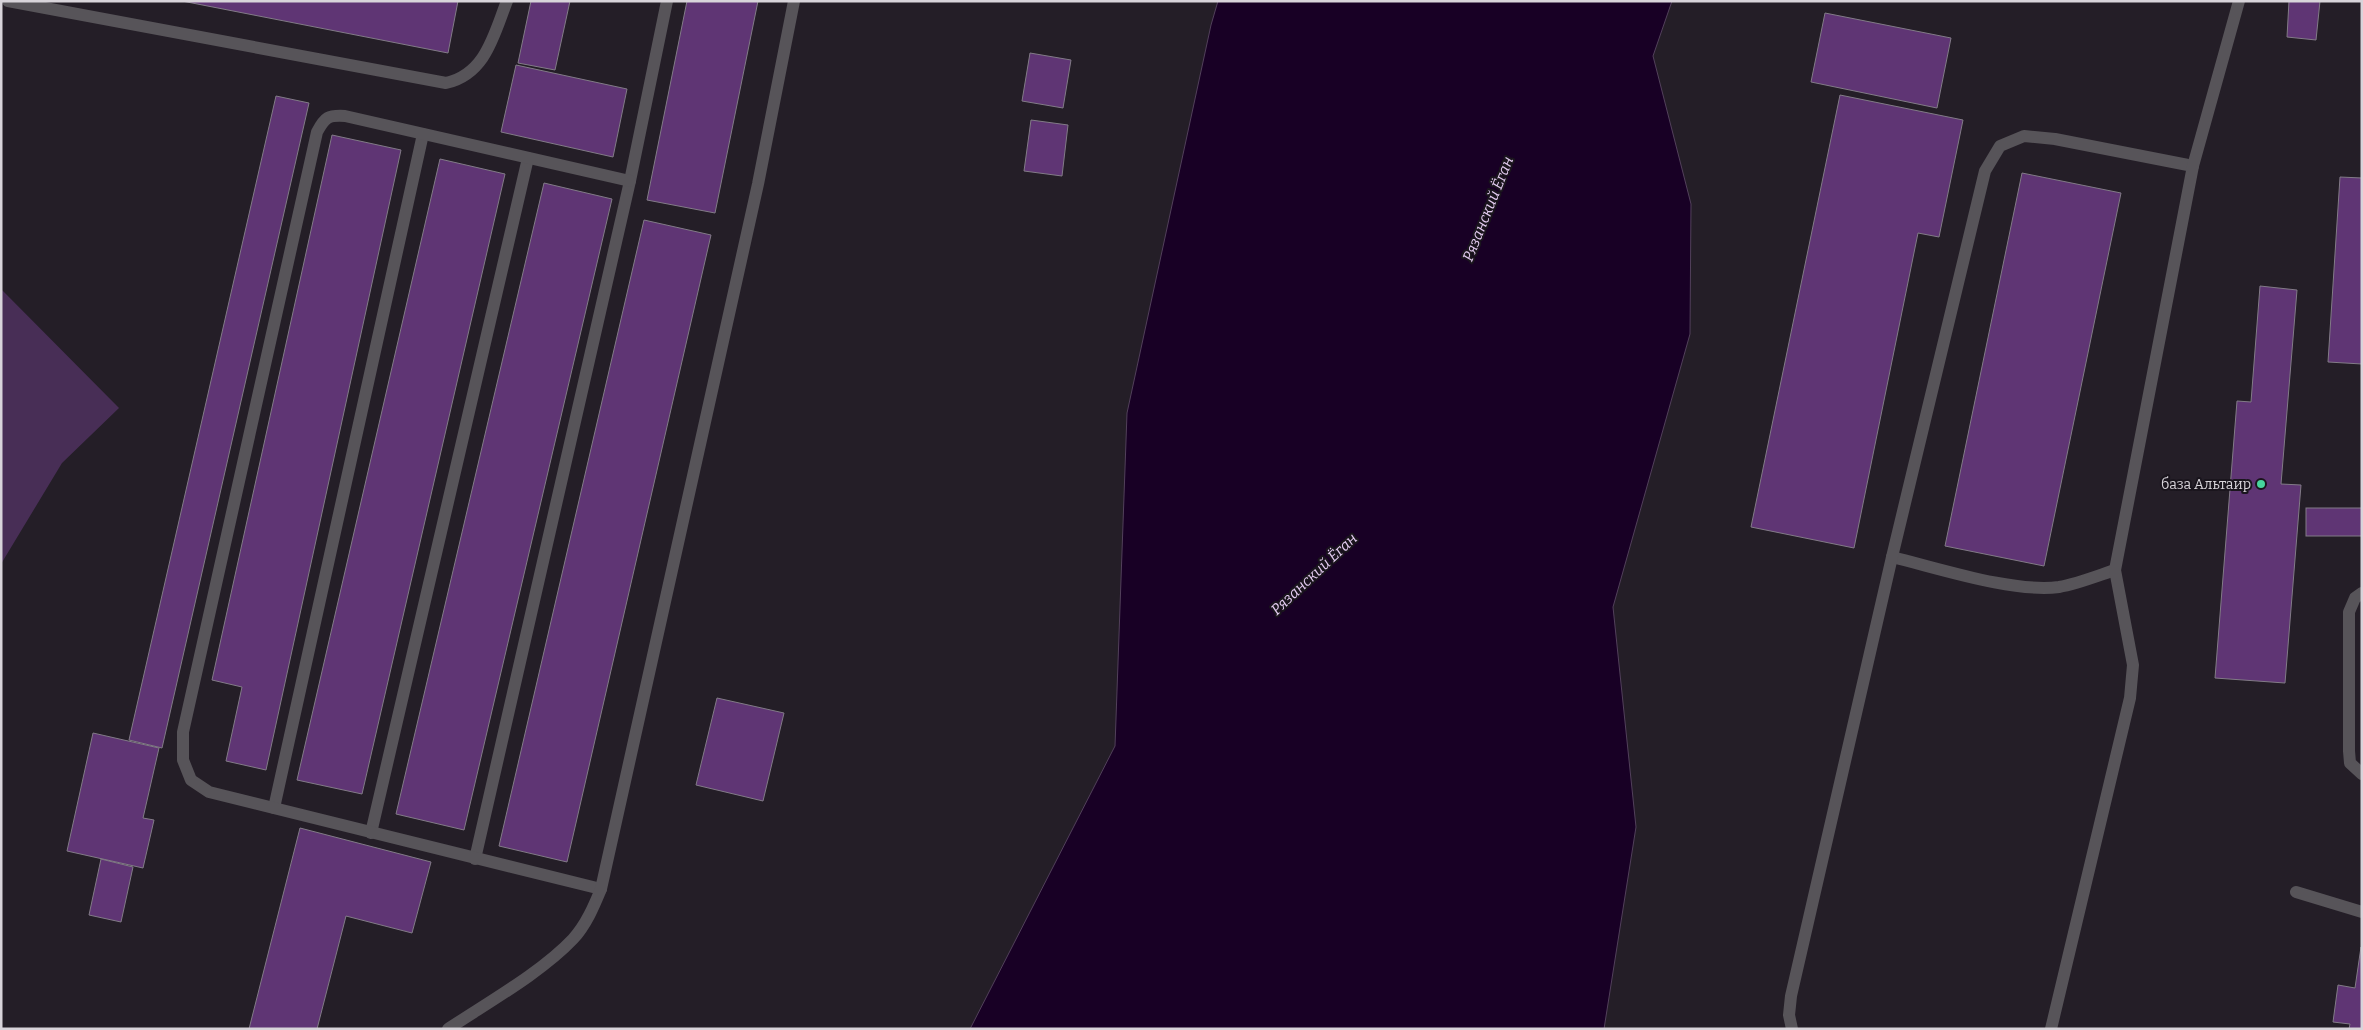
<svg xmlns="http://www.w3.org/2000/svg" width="2363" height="1030" viewBox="0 0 2363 1030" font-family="Bitter,serif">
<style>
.green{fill:#482e56}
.water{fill:#180025;stroke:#52405b}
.building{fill:#5f3574;stroke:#827b87}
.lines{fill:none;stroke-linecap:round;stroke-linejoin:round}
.minor{stroke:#575459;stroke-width:12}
.poi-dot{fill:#47d49d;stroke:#1a151d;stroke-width:2}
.labels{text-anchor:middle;stroke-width:4;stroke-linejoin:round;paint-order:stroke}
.poi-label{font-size:14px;fill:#d8d4da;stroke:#1a151d;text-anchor:end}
.water-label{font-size:15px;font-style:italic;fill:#e5cdf2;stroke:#1a151d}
</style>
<rect width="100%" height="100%" fill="#241e27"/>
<!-- green -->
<path class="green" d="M1 289 119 408 62 463 1 564Z"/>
<!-- water -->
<path class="water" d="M1218 1H1672L1653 56 1691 204 1690 334 1613 607 1636 827 1604 1029H970L1115 746 1127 413 1211 25Z"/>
<!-- building -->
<g class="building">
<path d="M182 1H458L448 53Z"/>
<path d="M531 1H570L555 70 518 63Z"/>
<path d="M687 1H758L715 213 647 200Z"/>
<path d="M2289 1H2320L2316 40 2287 37Z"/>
<path d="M1825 13 1951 38 1937 108 1811 82Z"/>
<path d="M1030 53 1071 60 1063 108 1022 101Z"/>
<path d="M516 65 627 89 613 157 501 132Z"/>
<path d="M1840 95 1963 120 1939 237 1918 233 1854 548 1751 527Z"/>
<path d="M276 96 309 103 162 748 129 740Z"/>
<path d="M1031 120 1068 125 1062 176 1024 171Z"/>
<path d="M332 135 401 150 266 770 226 761 242 687 212 680Z"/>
<path d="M440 159 505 174 362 794 297 780Z"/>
<path d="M2022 173 2121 193 2044 566 1945 546Z"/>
<path d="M2340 177 2362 178V364L2328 362Z"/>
<path d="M544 183 612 199 464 830 396 814Z"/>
<path d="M644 220 711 235 567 862 499 846Z"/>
<path d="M2260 286 2297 290 2281 484 2301 485 2285 683 2215 678 2237 401 2251 402Z"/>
<rect x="2306" y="508" width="56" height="28"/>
<path d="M717 698 784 713 763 801 696 785Z"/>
<path d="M93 733 159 748 143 818 154 820 143 868 67 851Z"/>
<path d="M300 828 431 862 412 933 346 916 317 1029H249Z"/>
<path d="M101 859 133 867 121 922 89 915Z"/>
<path d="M2361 947 2362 1029H2349L2350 1024 2333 1022 2338 985 2355 988Z"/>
</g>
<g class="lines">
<!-- minor -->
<g class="minor">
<path d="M8 1 446 83C486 74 494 34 507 1"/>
<path d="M1892 557C1938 568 2013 593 2059 587 2077 584 2097 576 2115 570"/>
<path d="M2362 593 2355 598 2349 612V751L2350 763 2362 774"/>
<path d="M274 808 423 134"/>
<path d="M371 833 528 158"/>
<path d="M475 859 630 181 667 1"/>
<path d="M601 889 209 792 191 780 183 760V732L317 132C325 117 328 115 345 116L630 181"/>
<path d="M2296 892 2362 912"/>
<path d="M448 1029C487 1003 542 972 573 939 586 925 594 906 601 889L758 184 794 1"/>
<path d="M1792 1029 1789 1015 1791 996 1892 557 1985 171 2000 146 2024 136 2055 139 2193 166"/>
<path d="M2051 1029 2130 698 2133 665 2115 570 2193 166 2239 1"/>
</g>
</g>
<!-- markers -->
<circle class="poi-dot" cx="2261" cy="484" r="5"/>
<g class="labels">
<!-- poi labels -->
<g class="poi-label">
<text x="2251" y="489">база Альтаир</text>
</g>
<!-- water labels -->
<g class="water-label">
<text transform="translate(1488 209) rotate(-68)" y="5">Рязанский Ёган</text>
<text transform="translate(1314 574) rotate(-43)" y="5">Рязанский Ёган</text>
</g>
</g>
<!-- border -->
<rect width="2363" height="1030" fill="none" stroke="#d8d4da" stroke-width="5"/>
</svg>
